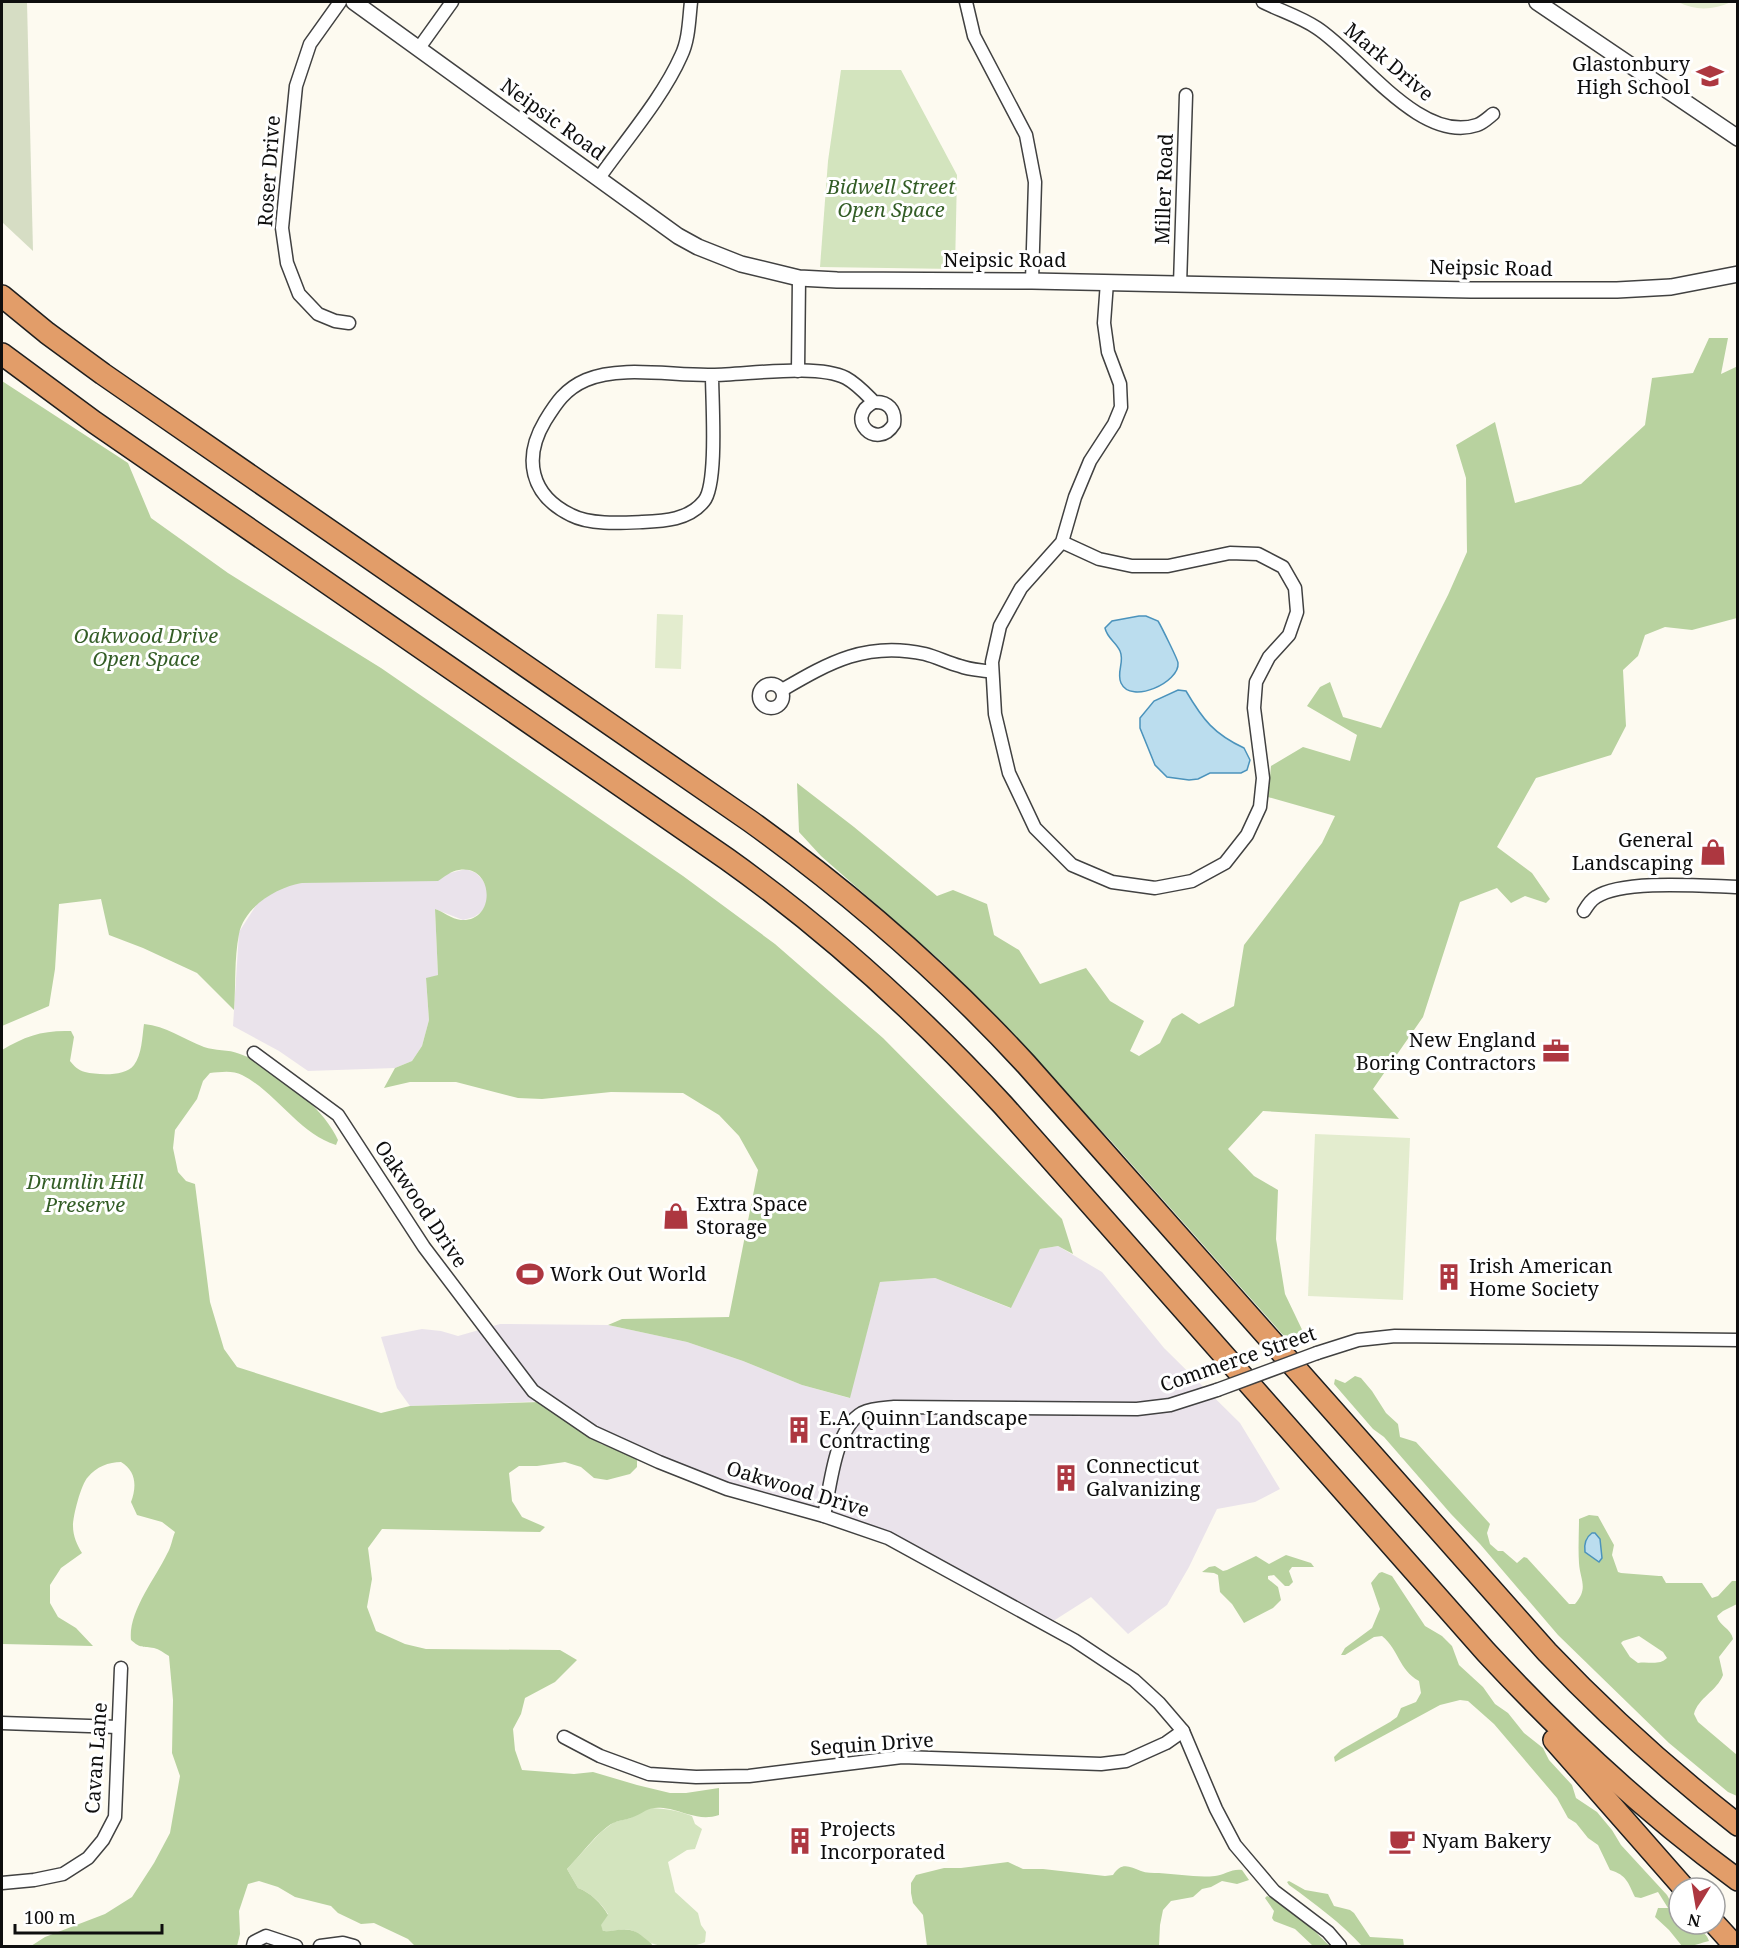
<svg xmlns="http://www.w3.org/2000/svg" width="1739" height="1948" viewBox="0 0 1739 1948" font-family="'Noto Serif',serif">
<style>
.industrial{fill:#eae3eb}
.green{fill:#d3e4be}
.forest{fill:#b8d29f;fill-rule:evenodd}
.cemetery{fill:#d6ddc4}
.pitch{fill:#e3ecce}
.water{fill:#bde;stroke:#4b93bc;stroke-width:1.5}
.lines{fill:none;stroke-linecap:round;stroke-linejoin:round}
.minor-casing{stroke:#414141;stroke-width:15}
.tertiary-casing{stroke:#414141;stroke-width:18}
.motorway-casing{stroke:#1f1f1f;stroke-width:24}
.minor{stroke:#fff;stroke-width:12}
.tertiary{stroke:#fff;stroke-width:15}
.motorway{stroke:#e29d69;stroke-width:21}
.minor-bridge-casing{stroke:#414141;stroke-width:15;stroke-linecap:butt}
.minor-bridge{stroke:#fff;stroke-width:12}
.labels{text-anchor:middle;stroke-width:6;stroke-linejoin:round;paint-order:stroke}
.street-label{font-size:20px;fill:#0e0e0e;stroke:#fff}
.poi-label{font-size:20px;fill:#0e0e0e;stroke:#fff;text-anchor:start}
.park-label{font-size:20px;font-style:italic;fill:#335d26;stroke:#fff}
</style>
<rect width="100%" height="100%" fill="#fdfaf0"/>
<!-- industrial -->
<g class="industrial">
<path d="M466 869 476 873 482 879 487 887V901L484 910 474 917 463 920 435 909 438 975 426 979 429 1020 422 1046 412 1061 395 1068 308 1071 279 1051 233 1026 239 932 257 904 273 892 289 885 302 883 450 873Z"/>
<path d="M1058 1246 1102 1272 1164 1348 1240 1423 1280 1489 1255 1502 1217 1509 1189 1567 1167 1605 1128 1634 1091 1597 1047 1625 888 1538 659 1462 548 1401 410 1406 397 1388 381 1337 422 1329 441 1331 458 1336 500 1324 608 1325 687 1342 743 1361 802 1385 849 1398 880 1282 935 1278 1010 1308 1040 1249Z"/>
</g>
<!-- green -->
<g class="green">
<path d="M841 70H901L957 175 955 269 820 267 828 161Z"/>
<path d="M646 1808C663 1808 676 1810 692 1816L695 1824 702 1829 695 1849 687 1850 668 1862 675 1892 698 1913 701 1925 706 1932 705 1942C696 1948 661 1948 651 1943 643 1940 639 1933 631 1930 622 1928 613 1932 603 1931L600 1925 608 1914C601 1903 591 1893 578 1888L567 1869 600 1833 614 1822 631 1818Z"/>
</g>
<!-- forest -->
<g class="forest">
<path d="M1709 338H1728L1721 374 1738 366 1737 618 1692 630 1665 627 1645 635 1638 656 1623 670 1626 726 1611 755 1536 778 1497 847 1532 873 1550 899 1546 903 1525 896 1511 903 1497 888 1460 902 1423 1017 1373 1089 1399 1119 1263 1111 1228 1149 1254 1176 1278 1190 1276 1239 1285 1294 1307 1340 1283 1335 1111 1141 943 963 821 856 799 832 797 783 854 827 937 896 953 890 987 904 994 935 1019 950 1040 984 1086 968 1110 1001 1144 1021 1130 1051 1139 1056 1160 1043 1172 1019 1182 1013 1199 1024 1234 1006 1244 945 1322 843 1335 816 1268 797 1271 766 1303 747 1350 761 1357 735 1307 706 1320 687 1330 682 1343 717 1381 728 1448 595 1467 552 1466 478 1456 445 1495 422 1515 503 1581 484 1645 425 1652 378 1693 373Z"/>
<path d="M2 381 128 463 151 518 228 573 381 668 683 876 775 944 883 1038 1062 1219 1073 1254 1058 1246 1040 1249 1011 1308 935 1278 880 1282 850 1398 802 1385 743 1361 687 1342 608 1325 622 1319 729 1317 758 1170 739 1136 719 1115 683 1093 611 1092 542 1099 518 1098 456 1082H410L384 1088 395 1068 412 1061 422 1046 429 1020 426 978 438 975 435 909C444 912 451 919 461 920 497 922 494 864 459 870 451 871 444 877 438 881L302 883C277 887 244 907 239 934 234 959 236 985 234 1010L197 973 143 948 109 935 101 899 59 904 55 969 49 1006 2 1026Z"/>
<path d="M144 1024C166 1026 183 1039 204 1047 215 1051 228 1049 240 1054 272 1065 325 1109 338 1140L336 1145C298 1133 277 1093 242 1075 233 1070 220 1072 210 1073L203 1081 197 1099 175 1130 173 1148 178 1172 186 1181 195 1184 210 1302 224 1349 237 1367 381 1413 410 1406 540 1402 601 1444 625 1452 637 1460V1467L630 1474 607 1480 594 1478 581 1467 565 1462 537 1466H519L509 1473 512 1501 522 1517 545 1527 540 1532 382 1529 368 1548 372 1579 367 1607 376 1631 405 1644 426 1649 560 1650 577 1660 555 1682 525 1698 521 1714 513 1729 515 1750 522 1770 574 1774 593 1772 637 1785 670 1793H686L719 1788V1815C701 1821 687 1813 670 1809 648 1805 648 1811 631 1818 625 1820 619 1820 613 1823 597 1832 581 1855 567 1869L578 1888C591 1893 601 1903 608 1915L601 1925 603 1931C612 1932 621 1928 630 1930 638 1931 645 1939 652 1944L651 1946H415L408 1939 374 1923 361 1924 338 1913 331 1906 295 1897 278 1887 259 1881 248 1884 239 1911 240 1934 237 1946H31L45 1937 105 1914 132 1897 154 1863 170 1833 180 1776 172 1753 173 1700 169 1656C164 1653 159 1649 154 1648 143 1646 141 1649 131 1640 128 1612 155 1579 167 1554 171 1548 172 1539 175 1532L162 1522 137 1515 131 1502C137 1486 136 1471 121 1462 109 1462 96 1467 88 1477 81 1484 73 1516 73 1526 73 1536 77 1545 82 1553L61 1568 50 1585V1603L58 1617 76 1628 93 1646 2 1644V1050C25 1036 43 1030 71 1031L74 1037 70 1061C74 1066 78 1070 85 1072 98 1075 125 1077 134 1065 142 1054 142 1038 144 1024Z"/>
<path d="M1355 1376 1361 1378 1372 1391 1386 1413 1398 1424 1400 1437 1416 1442 1490 1524 1487 1533 1490 1544 1498 1551H1503L1517 1563 1524 1557 1527 1558 1569 1604H1575C1589 1588 1580 1580 1579 1563 1578 1548 1579 1533 1579 1519L1589 1515 1598 1516 1614 1545 1612 1555 1618 1572 1621 1573 1659 1576H1662L1666 1583H1702L1712 1598 1718 1596 1732 1581H1737V1604L1723 1611 1717 1616C1719 1626 1731 1628 1733 1639L1719 1657 1723 1675C1717 1691 1698 1698 1694 1714L1698 1722 1737 1755V1796L1728 1792 1669 1743 1558 1635 1480 1544 1451 1514 1384 1437 1373 1429 1334 1384 1335 1379 1345 1383ZM1639 1636 1663 1652 1667 1658C1659 1666 1648 1661 1638 1663L1630 1657 1621 1643 1623 1641Z"/>
<path d="M1286 1555 1311 1563 1314 1567H1292L1289 1571 1293 1582 1289 1586H1285L1274 1575 1268 1576V1579L1278 1587 1281 1600 1273 1608 1244 1623 1232 1604 1220 1592 1218 1575 1214 1573 1202 1572 1209 1567 1215 1566 1223 1571 1227 1570 1256 1556 1269 1564Z"/>
<path d="M1382 1572 1392 1576 1425 1626 1442 1636 1452 1646 1459 1665 1483 1687 1495 1704 1508 1713 1524 1733 1543 1748 1549 1760 1572 1785 1576 1798 1597 1812 1612 1830 1621 1845 1667 1895 1679 1917V1924C1690 1924 1706 1930 1709 1941 1700 1943 1693 1947 1682 1946L1669 1930 1655 1917 1658 1908H1668L1658 1892 1641 1898 1635 1897C1628 1883 1627 1875 1610 1870L1598 1845 1588 1838 1576 1823 1568 1818 1557 1798 1494 1724 1468 1701 1460 1700 1440 1705 1335 1762 1334 1757 1341 1750 1390 1722 1397 1717 1401 1708 1416 1702 1421 1693 1419 1681C1398 1669 1400 1651 1382 1636L1374 1637 1345 1655H1341L1345 1648 1372 1628 1380 1609 1371 1583 1379 1573Z"/>
<path d="M1008 1862 1023 1869H1043L1105 1876 1113 1875C1121 1862 1129 1866 1141 1871 1146 1873 1153 1873 1159 1873 1178 1874 1197 1878 1215 1876 1224 1875 1233 1868 1242 1870L1249 1880 1237 1884 1222 1881 1211 1887 1202 1889 1193 1897 1171 1901 1163 1910 1160 1925 1159 1946H927L923 1915 913 1903 911 1893V1883L916 1875 944 1868H961Z"/>
<path d="M1289 1881 1305 1890 1328 1894 1334 1906 1350 1910 1354 1913 1370 1937 1403 1939 1404 1946H1362C1341 1923 1314 1903 1289 1885L1287 1882Z"/>
<path d="M1267 1896C1290 1904 1313 1930 1330 1946H1313L1295 1929 1274 1921 1272 1918 1274 1911 1265 1898Z"/>
</g>
<!-- cemetery -->
<path class="cemetery" d="M2 2H27L33 251 2 222Z"/>
<!-- pitch -->
<g class="pitch">
<path d="M1678 2H1731C1714 10 1695 11 1678 2Z"/>
<path d="M657 614 683 615 681 669 655 668Z"/>
<path d="M1315 1134 1410 1138 1403 1300 1308 1296Z"/>
</g>
<!-- water -->
<g class="water">
<path d="M1139 616H1146L1158 621C1161 626 1178 660 1178 663 1180 682 1131 705 1121 683 1116 672 1125 662 1120 651 1116 642 1107 638 1105 628L1112 621Z"/>
<path d="M1178 690 1186 691C1203 720 1214 734 1244 748L1250 760 1247 770 1241 773H1210L1198 779 1189 780 1167 777 1155 765 1140 728V718L1154 701Z"/>
<path d="M1592 1533H1595L1600 1539 1602 1558 1599 1562 1585 1552C1584 1545 1585 1538 1592 1533Z"/>
</g>
<g class="lines">
<defs>
<g id="minor">
<path d="M340 2 310 44 296 86 282 228 287 263 299 294 318 314 335 321 349 323"/>
<path d="M966 2 974 36 1026 135 1035 182 1032 281"/>
<path d="M1263 2C1281 11 1301 17 1317 28 1361 57 1420 144 1477 125 1483 123 1488 118 1493 114"/>
<path d="M419 48 452 2"/>
<path d="M599 178C625 141 663 97 681 56 689 40 689 19 691 2"/>
<path d="M1180 285 1186 95"/>
<path d="M798 371 799 278"/>
<path d="M712 375C712 400 718 484 704 501 689 520 664 521 642 522 621 523 590 525 571 515 530 495 523 458 545 421 556 403 565 389 586 380 621 365 673 376 712 375 746 375 817 363 846 378 857 384 865 393 874 402 888 401 896 410 894 424 877 452 843 418 874 402"/>
<path d="M1062 542 1099 559 1132 566H1168L1230 553 1258 554 1283 567 1295 588 1297 612 1289 635 1269 657 1256 682 1254 708 1263 778 1260 807 1247 835 1225 863 1192 881 1155 888 1112 882 1072 865 1035 828 1009 773 995 714 992 662 1000 626 1021 588 1062 542 1075 497 1090 461 1114 424 1121 407 1120 384 1108 352 1104 323 1107 282"/>
<circle cx="771" cy="696" r="12"/>
<path d="M782 690C830 662 867 641 925 654 937 657 948 663 960 666 970 670 982 670 992 672"/>
<path d="M1584 911C1587 906 1591 900 1596 897 1623 879 1704 886 1738 887"/>
<path d="M254 1053 338 1115 424 1247 533 1391 593 1432 659 1462 727 1489 824 1516 888 1538 1074 1640 1134 1680 1159 1703 1183 1731 1216 1809 1235 1845 1274 1891 1328 1932 1340 1946"/>
<path d="M1317 1353 1358 1340 1395 1336 1738 1340"/>
<path d="M824 1516C830 1488 835 1428 862 1413 872 1408 883 1408 894 1407L1137 1409 1170 1405 1217 1390"/>
<path d="M2 1723 118 1727"/>
<path d="M564 1737 600 1756 649 1774 696 1777 749 1776 902 1757 1101 1764 1126 1761 1166 1743 1183 1731"/>
<path d="M2 1883 34 1880 63 1874 88 1858 103 1840 115 1817 121 1668"/>
<path d="M253 1946 254 1942 266 1936 296 1946"/>
<path d="M320 1946 343 1943 354 1946"/>
</g>
<g id="tertiary">
<path d="M354 2 678 236 698 247 741 264 799 278 837 280 1032 281 1471 290H1617L1671 287 1738 274"/>
<path d="M1537 2 1738 138"/>
</g>
<g id="motorway">
<path d="M2 296 47 333 103 374 750 821C849 892 942 973 1026 1064L1547 1652C1606 1714 1670 1772 1738 1825"/>
<path d="M2 354 94 422 727 859C828 931 919 1014 1003 1105L1486 1652C1563 1735 1646 1813 1738 1880"/>
<path d="M1554 1740 1684 1888"/>
<path d="M1715 1924 1735 1946"/>
</g>
</defs>
<!-- minor casing -->
<use href="#minor" class="minor-casing"/>
<!-- tertiary casing -->
<use href="#tertiary" class="tertiary-casing"/>
<!-- motorway casing -->
<use href="#motorway" class="motorway-casing"/>
<!-- minor -->
<use href="#minor" class="minor"/>
<!-- tertiary -->
<use href="#tertiary" class="tertiary"/>
<!-- motorway -->
<use href="#motorway" class="motorway"/>
<defs>
<path id="minor-bridge" d="M1217 1390 1317 1353"/>
</defs>
<!-- minor-bridge casing -->
<use href="#minor-bridge" class="minor-bridge-casing"/>
<!-- minor-bridge -->
<use href="#minor-bridge" class="minor-bridge"/>
</g>
<!-- icons -->
<defs>
<symbol id="school-bare" viewBox="-9 -9 18 18"><path d="M0-5L7-2L0 1L-7-2ZM-4 1L0 2.5L4 1V4Q0 6-4 4Z" fill="#ad3740" stroke="#fff" stroke-width="2.5" paint-order="stroke"/></symbol>
<symbol id="shop-bare" viewBox="-9 -9 18 18"><path d="M-5-2.5h2.3a2.7 3.5 0 0 1 5.4 0H5L5.5 6h-11ZM-1.5-2.5h3a1.5 2.3 0 0 0-3 0Z" fill="#ad3740" stroke="#fff" stroke-width="2.5" paint-order="stroke"/></symbol>
<symbol id="office-bare" viewBox="-9 -9 18 18"><path d="M-6-3h4V-5.5h4V-3h4V5H-6ZM-1-4.5V-3h2v-1.5ZM-6 0V1H6V0Z" fill="#ad3740" stroke="#fff" stroke-width="2.5" paint-order="stroke"/></symbol>
<symbol id="stadium-bare" viewBox="-9 -9 18 18"><path d="M0-5a6.5 5 0 1 0 0 10a6.5 5 0 1 0 0-10ZM-3.5-1.8h7v3.6h-7Z" fill="#ad3740" stroke="#fff" stroke-width="2.5" paint-order="stroke"/></symbol>
<symbol id="building-bare" viewBox="-9 -9 18 18"><path d="M-4-6H4V6H1V3H-1V6H-4ZM-2.5-4.3h1.7v1.8h-1.7ZM.8-4.3h1.7v1.8H.8ZM-2.5-1h1.7V.8h-1.7ZM.8-1h1.7V.8H.8Z" fill="#ad3740" stroke="#fff" stroke-width="2.5" paint-order="stroke"/></symbol>
<symbol id="cafe-bare" viewBox="-9 -9 18 18"><path d="M-5.5-4.5H6V0H3Q3 3.5 0 3.5H-2.5Q-5.5 3.5-5.5 0ZM3-3.2v2h1.7v-2ZM-6 4.5H4V6H-6Z" fill="#ad3740" stroke="#fff" stroke-width="2.5" paint-order="stroke"/></symbol>
</defs>
<g fill-rule="evenodd">
<use href="#school-bare" x="1691" y="57" width="38" height="38"/>
<use href="#shop-bare" x="1694" y="833" width="38" height="38"/>
<use href="#office-bare" x="1537" y="1032" width="38" height="38"/>
<use href="#shop-bare" x="657" y="1197" width="38" height="38"/>
<use href="#stadium-bare" x="511" y="1255" width="38" height="38"/>
<use href="#building-bare" x="1430" y="1258" width="38" height="38"/>
<use href="#building-bare" x="780" y="1411" width="38" height="38"/>
<use href="#building-bare" x="1047" y="1459" width="38" height="38"/>
<use href="#building-bare" x="781" y="1822" width="38" height="38"/>
<use href="#cafe-bare" x="1383" y="1822" width="38" height="38"/>
</g>
<g class="labels">
<!-- street labels -->
<g class="street-label">
<text transform="translate(1389 62) rotate(40)" y="7">Mark Drive</text>
<text transform="translate(553 119) rotate(36)" y="7">Neipsic Road</text>
<text transform="translate(269 171) rotate(-86)" y="7">Roser Drive</text>
<text transform="translate(1164 189) rotate(-88)" y="7">Miller Road</text>
<text x="1005" y="267">Neipsic Road</text>
<text transform="translate(1491 268) rotate(1)" y="7">Neipsic Road</text>
<text transform="translate(421 1204) rotate(56)" y="7">Oakwood Drive</text>
<text transform="translate(1238 1359) rotate(-19)" y="7">Commerce Street</text>
<text transform="translate(798 1489) rotate(17)" y="7">Oakwood Drive</text>
<text transform="translate(872 1744) rotate(-4)" y="7">Sequin Drive</text>
<text transform="translate(96 1758) rotate(-86)" y="7">Cavan Lane</text>
</g>
<!-- poi labels -->
<g class="poi-label">
<text x="1690" y="71" text-anchor="end">Glastonbury<tspan x="1690" dy="23">High School</tspan></text>
<text x="1693" y="847" text-anchor="end">General<tspan x="1693" dy="23">Landscaping</tspan></text>
<text x="1536" y="1047" text-anchor="end">New England<tspan x="1536" dy="23">Boring Contractors</tspan></text>
<text x="696" y="1211">Extra Space<tspan x="696" dy="23">Storage</tspan></text>
<text x="1469" y="1273">Irish American<tspan x="1469" dy="23">Home Society</tspan></text>
<text x="550" y="1281">Work Out World</text>
<text x="819" y="1425">E.A. Quinn Landscape<tspan x="819" dy="23">Contracting</tspan></text>
<text x="1086" y="1473">Connecticut<tspan x="1086" dy="23">Galvanizing</tspan></text>
<text x="820" y="1836">Projects<tspan x="820" dy="23">Incorporated</tspan></text>
<text x="1422" y="1848">Nyam Bakery</text>
</g>
<!-- park labels -->
<g class="park-label">
<text x="891" y="194">Bidwell Street<tspan x="891" dy="23">Open Space</tspan></text>
<text x="146" y="643">Oakwood Drive<tspan x="146" dy="23">Open Space</tspan></text>
<text x="85" y="1189">Drumlin Hill<tspan x="85" dy="23">Preserve</tspan></text>
</g>
</g>
<!-- border -->
<rect width="1739" height="1948" fill="none" stroke="#0e0e0e" stroke-width="6"/>
<!-- north arrow -->
<g transform="translate(1697 1906) rotate(191)"><circle r="28" fill="#ffffff" stroke="#9f9f9f" stroke-width="1.5"/>
<path d="M0-4.5L10 22L0 15L-10 22Z" fill="#ad3740"/>
<text y="-9" font-size="16" font-weight="bold" text-anchor="middle" fill="#0e0e0e">N</text>
</g>
<!-- scale -->
<path d="M15 1924v9h147v-9" fill="none" stroke="#0e0e0e" stroke-width="3"/>
<text x="24" y="1924" font-size="18" fill="#0e0e0e" stroke="#ffffff" stroke-width="4.5" paint-order="stroke">100 m</text>
</svg>
